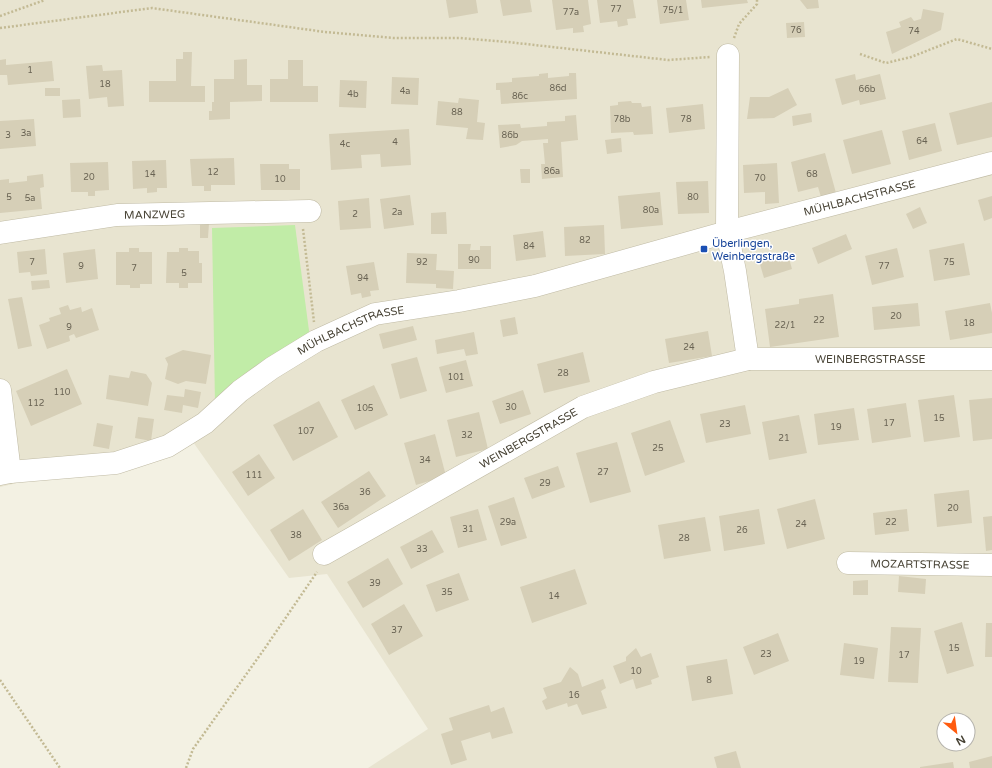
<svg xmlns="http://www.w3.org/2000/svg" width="992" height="768" viewBox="0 0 992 768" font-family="'Varela Round',sans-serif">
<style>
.residential{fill:#e8e4d0;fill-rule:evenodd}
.green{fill:#c1eca7}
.building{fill:#d6cfb7}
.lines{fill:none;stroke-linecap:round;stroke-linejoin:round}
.minor-casing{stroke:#c0bba5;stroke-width:23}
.path{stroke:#c3ba94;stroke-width:2.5;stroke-dasharray:2 2;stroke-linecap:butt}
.minor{stroke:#fff;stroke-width:22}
.transit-dot{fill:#1a4fb4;stroke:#fff;stroke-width:1.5}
.labels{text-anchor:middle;stroke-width:3;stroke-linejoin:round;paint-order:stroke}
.number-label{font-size:9px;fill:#6a6454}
.street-label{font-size:11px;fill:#464133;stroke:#fff}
.transit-label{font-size:11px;fill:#164399;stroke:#fff;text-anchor:start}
</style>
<rect width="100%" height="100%" fill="#f3f1e3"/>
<!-- residential -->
<path class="residential" d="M0 0H992V768H368L428 729 327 574 289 578 193 442 0 487ZM944 720H968V744H944Z"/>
<!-- green -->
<path class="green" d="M295 225 310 338 215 404 212 228Z"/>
<!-- building -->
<g class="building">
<path d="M446 0H476L478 13 449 18Z"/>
<path d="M500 0H530L532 12 503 16Z"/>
<path d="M552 0H588L591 24 583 26 584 32 573 33V28L556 30Z"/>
<path d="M597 0H633L636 18 627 19 628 25 618 27 617 21 600 23Z"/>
<path d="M657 0H686L689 20 660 24Z"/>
<path d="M701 0H747L748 3 702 8Z"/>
<path d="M800 0H818L819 8 807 9Z"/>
<path d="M923 9 944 13 941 30 892 54 886 32 901 27 899 22 911 17 914 21 921 19Z"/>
<path d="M804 22 805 37 787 38 786 23Z"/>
<path d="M183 52H192L191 86H205V102H149V81H176V59H183Z"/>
<path d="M6 59V65L52 61 54 81 8 85 7 75H0V60Z"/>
<path d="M247 59V85H262V101L230 102V119L209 120V111H212V102H214V79H234V60Z"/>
<path d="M288 60H303V86H318V102H270V79H288Z"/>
<path d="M102 65 103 71 122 70 124 106 108 107 107 97 89 99 86 66Z"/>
<path d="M548 73V78L569 76V73H576L577 99 501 104 500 90H496V83L512 82V78L539 76V74Z"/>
<path d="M855 74 856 80 880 74 886 99 860 105 859 100 842 105 835 79Z"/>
<path d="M392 77 419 78 418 105 391 104Z"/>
<path d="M340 80 367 81 366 108 339 107Z"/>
<rect x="45" y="88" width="15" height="8"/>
<path d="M788 88 797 105 774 118 747 119 750 97H769Z"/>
<path d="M459 98 479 100 477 122 485 123 483 140 466 139 468 128 436 125 438 101 458 103Z"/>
<path d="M80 99 81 117 63 118 62 100Z"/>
<path d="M631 101 632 103H641L642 107 651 106 653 134 634 135 633 132 611 133 610 106 618 105V102Z"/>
<path d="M992 102V137L957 145 949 113Z"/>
<path d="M703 104 705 129 669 133 666 108Z"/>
<path d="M811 113 812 122 793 126 792 116Z"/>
<path d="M576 115 578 140 561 142 563 177 542 179 541 164H545L543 143H548V139L522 141 516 145 500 148 498 125 520 124 521 128 547 126V122L565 121V116Z"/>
<path d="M34 119 36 146 0 149V121Z"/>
<path d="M935 123 942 151 909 160 902 131Z"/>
<path d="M409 129 411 165 381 167 380 154 361 155 362 168 331 170 329 134Z"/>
<path d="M882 130 891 164 852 174 843 140Z"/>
<path d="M621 138 622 152 607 154 605 140Z"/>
<path d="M825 153 836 193 821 197 818 187 798 192 791 162Z"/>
<path d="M234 158 235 185H211V191H204V186H192L190 159Z"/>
<path d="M166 160 167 188H157V192L147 193V188L133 189 132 161Z"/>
<path d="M108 162 109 190 95 191V196H88V192H71L70 163Z"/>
<path d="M777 163 779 203 765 204V192L744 193 743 165Z"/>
<path d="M260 164H289V169H300V190H261Z"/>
<path d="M520 169H530V183H521Z"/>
<path d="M43 174 44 187 40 188 42 209 0 213V180L9 179V183L27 181V176Z"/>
<path d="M708 181 709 213 678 214 676 182Z"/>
<path d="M660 192 663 225 621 229 618 196Z"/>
<path d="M410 195 414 225 384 229 380 199Z"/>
<path d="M992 196V218L984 221 978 200Z"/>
<path d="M369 198 371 228 340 230 338 201Z"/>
<path d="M920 207 927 223 913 229 906 214Z"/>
<path d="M446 212 447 234H431V213Z"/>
<path d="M200 222 209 223 208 238H200Z"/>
<path d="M604 225 605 254 565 256 564 227Z"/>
<path d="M543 231 546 257 516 261 513 235Z"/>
<path d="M846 234 852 249 818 264 812 248Z"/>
<path d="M964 243 970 275 934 281 929 250Z"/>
<path d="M458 244H471L470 250H480V246H491V269H458Z"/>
<path d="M129 248H139V252H152V284H140V288H130V285H116V252H129Z"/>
<path d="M179 248H188V251H199V263H202V283H188V288H179V283H166L167 252H179Z"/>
<path d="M897 248 904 277 872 285 865 256Z"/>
<path d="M45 249 47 274 31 276 30 272 19 273 17 252Z"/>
<path d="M95 249 98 279 66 283 63 253Z"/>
<path d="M787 251 792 269 764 278 759 261Z"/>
<path d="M407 253 437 254 436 270 454 271 453 289 436 288V284L406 283Z"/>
<path d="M374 262 379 290 370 291 371 296 362 298 361 293 351 295 346 266Z"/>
<path d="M49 280 50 288 32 290 31 281Z"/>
<path d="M833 294 839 337 770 347 765 309 799 304V299Z"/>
<path d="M22 297 32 346 18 349 8 299Z"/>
<path d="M918 303 920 326 874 330 872 307Z"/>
<path d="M990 303 992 313V333L950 340 945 311Z"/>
<path d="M68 305 70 310 81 307 82 312 92 308 99 330 76 338 74 334 69 336 70 341 47 349 39 325 50 321 49 318 61 314 59 308Z"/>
<path d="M515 317 518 334 503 337 500 320Z"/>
<path d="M413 326 417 340 383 349 379 334Z"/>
<path d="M708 331 712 356 669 363 665 339Z"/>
<path d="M474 332 478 354 466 356 464 349 437 354 435 340Z"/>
<path d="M183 350 211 355 206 384 186 381 178 384 165 379 168 364 165 358Z"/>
<path d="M583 352 590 382 544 393 537 364Z"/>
<path d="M417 357 427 391 400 399 391 364Z"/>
<path d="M466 360 473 386 446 393 439 367Z"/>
<path d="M67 369 82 404 31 426 16 391Z"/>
<path d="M131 371 146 374 152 383 148 406 106 399 109 375 129 378Z"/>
<path d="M374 385 388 415 355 430 341 400Z"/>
<path d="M185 389 201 392 198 408 183 405 182 413 164 410 167 395 184 397Z"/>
<path d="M523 390 531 414 500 424 492 401Z"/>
<path d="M954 395 960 437 924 442 918 400Z"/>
<path d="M992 398V439L973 441 969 400Z"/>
<path d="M319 401 338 437 293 461 273 425Z"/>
<path d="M906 403 911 437 872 443 867 409Z"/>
<path d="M745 405 751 434 706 443 700 414Z"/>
<path d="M854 408 859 440 818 445 814 414Z"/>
<path d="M479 412 488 449 456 457 447 420Z"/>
<path d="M799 415 807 453 769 460 762 422Z"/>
<path d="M138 417 154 419 151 441 135 438Z"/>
<path d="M670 420 685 462 645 476 631 433Z"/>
<path d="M97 423 113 426 109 449 93 446Z"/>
<path d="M435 434 446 476 416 485 404 443Z"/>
<path d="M617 442 631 492 590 503 576 453Z"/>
<path d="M259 454 275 478 248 496 232 472Z"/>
<path d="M558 466 565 487 532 499 524 478Z"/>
<path d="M369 471 386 496 338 528 321 502Z"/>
<path d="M969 490 972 523 937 527 934 494Z"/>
<path d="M514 497 527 538 501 546 488 506Z"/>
<path d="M815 499 825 539 787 549 777 509Z"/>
<path d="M303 509 322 540 289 561 270 530Z"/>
<path d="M478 509 487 540 458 548 450 517Z"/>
<path d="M759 509 765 544 724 551 719 516Z"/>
<path d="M907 509 909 531 875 535 873 513Z"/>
<path d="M992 516V550L986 551 983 517Z"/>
<path d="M705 517 711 551 664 559 658 525Z"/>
<path d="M432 530 444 552 411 569 400 547Z"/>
<path d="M388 558 403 584 363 608 347 582Z"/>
<path d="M575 569 587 604 532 623 520 587Z"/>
<path d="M459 573 469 600 436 612 426 585Z"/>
<path d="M899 576 926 579 925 594 898 592Z"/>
<path d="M868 580V595H853V581Z"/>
<path d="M404 604 423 636 389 655 371 624Z"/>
<path d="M962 622 974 666 947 674 934 631Z"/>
<path d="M986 623H992V657H985Z"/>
<path d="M891 627 921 628 918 683 888 682Z"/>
<path d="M778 633 789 661 754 675 743 647Z"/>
<path d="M844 643 878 648 874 679 840 675Z"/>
<path d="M636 648 641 657 651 653 659 677 651 680 652 684 636 689 633 679 620 684 613 666 626 661V657Z"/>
<path d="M727 659 733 694 692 701 686 666Z"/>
<path d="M570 667 578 674 582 687 603 679 606 688 601 691 607 708 582 715 577 704 568 707 567 703 546 710 542 701 547 698 543 688 561 682Z"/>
<path d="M489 705 491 712 504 707 513 733 492 739 490 732 461 741 467 760 451 765 441 734 453 730 449 718Z"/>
<path d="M736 751 741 768H717L714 757Z"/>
<path d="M992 756V768H970L969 762Z"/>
<path d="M953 762 954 768H920V767Z"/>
</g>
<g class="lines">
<defs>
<g id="minor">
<path id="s1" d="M728 55 727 232 735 271 748 359H992"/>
<path id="s2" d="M0 233 117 215 310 211"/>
<path d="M0 390 10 472"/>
<path id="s3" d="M0 474 10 472 116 463 168 446 205 423 240 391 272 368 316 341 375 314 459 301 535 286 727 232 992 163"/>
<path id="s4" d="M324 554 583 407 654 382 748 359"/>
<path id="s5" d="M848 563 992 565"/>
</g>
</defs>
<!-- minor casing -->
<use href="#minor" class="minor-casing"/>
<!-- path -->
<g class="path">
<path d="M0 16 45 0"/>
<path d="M0 28 152 8 325 32 394 38H460L508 42 668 60 710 57"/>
<path d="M734 38 739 24 757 4V0"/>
<path d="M860 54 886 63 911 57 957 39 992 49"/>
<path d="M303 229 314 322"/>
<path d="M0 680 60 768"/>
<path d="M186 768 193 749 265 648 317 572"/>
</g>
<!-- minor -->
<use href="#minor" class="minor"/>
</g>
<!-- markers -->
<rect class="transit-dot" x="700" y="245" width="8" height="8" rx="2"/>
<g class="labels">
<!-- number labels -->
<g class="number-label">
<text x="616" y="12">77</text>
<text x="673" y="13">75/1</text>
<text x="571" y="15">77a</text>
<text x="796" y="33">76</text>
<text x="914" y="34">74</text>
<text x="30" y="73">1</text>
<text x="105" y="87">18</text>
<text x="558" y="91">86d</text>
<text x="867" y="92">66b</text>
<text x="405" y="94">4a</text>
<text x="353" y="97">4b</text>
<text x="520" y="99">86c</text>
<text x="457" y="115">88</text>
<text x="622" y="122">78b</text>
<text x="686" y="122">78</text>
<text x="26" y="136">3a</text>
<text x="8" y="138">3</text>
<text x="510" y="138">86b</text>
<text x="922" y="144">64</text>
<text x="395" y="145">4</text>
<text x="345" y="147">4c</text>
<text x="552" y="174">86a</text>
<text x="213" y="175">12</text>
<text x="150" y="177">14</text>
<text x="812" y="177">68</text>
<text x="89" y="180">20</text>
<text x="760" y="181">70</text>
<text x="280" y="182">10</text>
<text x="9" y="200">5</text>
<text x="693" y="200">80</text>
<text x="30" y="201">5a</text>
<text x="651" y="213">80a</text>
<text x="397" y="215">2a</text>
<text x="355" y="217">2</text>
<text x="585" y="243">82</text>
<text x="529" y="249">84</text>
<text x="474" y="263">90</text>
<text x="32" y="265">7</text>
<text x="422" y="265">92</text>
<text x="949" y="265">75</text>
<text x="81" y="269">9</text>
<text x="884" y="269">77</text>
<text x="134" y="271">7</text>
<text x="184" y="276">5</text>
<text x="363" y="281">94</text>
<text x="896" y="319">20</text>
<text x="819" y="323">22</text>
<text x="969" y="326">18</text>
<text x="785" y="328">22/1</text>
<text x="69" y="330">9</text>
<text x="689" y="350">24</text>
<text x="563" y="376">28</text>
<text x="456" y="380">101</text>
<text x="62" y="395">110</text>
<text x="36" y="406">112</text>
<text x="511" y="410">30</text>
<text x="365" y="411">105</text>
<text x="939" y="421">15</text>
<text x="889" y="426">17</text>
<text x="725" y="427">23</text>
<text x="836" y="430">19</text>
<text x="306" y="434">107</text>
<text x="467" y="438">32</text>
<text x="784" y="441">21</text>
<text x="658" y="451">25</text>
<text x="425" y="463">34</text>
<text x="603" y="475">27</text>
<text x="254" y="478">111</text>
<text x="545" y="486">29</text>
<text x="365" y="495">36</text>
<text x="341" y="510">36a</text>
<text x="953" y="511">20</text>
<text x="508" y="525">29a</text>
<text x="891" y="525">22</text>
<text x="801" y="527">24</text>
<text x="468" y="532">31</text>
<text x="742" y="533">26</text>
<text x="296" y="538">38</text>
<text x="684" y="541">28</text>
<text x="422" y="552">33</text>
<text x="375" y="586">39</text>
<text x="447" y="595">35</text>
<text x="554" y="599">14</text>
<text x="397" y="633">37</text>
<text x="954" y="651">15</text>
<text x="766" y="657">23</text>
<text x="904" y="658">17</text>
<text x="859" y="664">19</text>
<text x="636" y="674">10</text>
<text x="709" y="683">8</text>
<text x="574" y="698">16</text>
</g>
<!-- street labels -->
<g class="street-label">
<text dy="4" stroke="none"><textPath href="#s3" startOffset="917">MÜHLBACHSTRASSE</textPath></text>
<text dy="4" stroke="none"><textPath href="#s2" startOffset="156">MANZWEG</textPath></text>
<text dy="4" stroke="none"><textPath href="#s3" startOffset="390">MÜHLBACHSTRASSE</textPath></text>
<text dy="4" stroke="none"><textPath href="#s1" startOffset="428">WEINBERGSTRASSE</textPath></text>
<text dy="4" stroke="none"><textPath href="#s4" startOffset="235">WEINBERGSTRASSE</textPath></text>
<text dy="4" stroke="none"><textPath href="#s5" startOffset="72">MOZARTSTRASSE</textPath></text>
</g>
<!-- transit labels -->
<g class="transit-label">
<text x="712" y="247">Überlingen,<tspan x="712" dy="13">Weinbergstraße</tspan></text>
</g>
</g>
<!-- north arrow -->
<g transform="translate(956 732) rotate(151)"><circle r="19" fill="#ffffff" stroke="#b5b3ad"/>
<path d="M0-3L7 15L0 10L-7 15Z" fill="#ff5b0e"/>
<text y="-6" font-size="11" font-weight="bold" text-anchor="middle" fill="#464133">N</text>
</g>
</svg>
